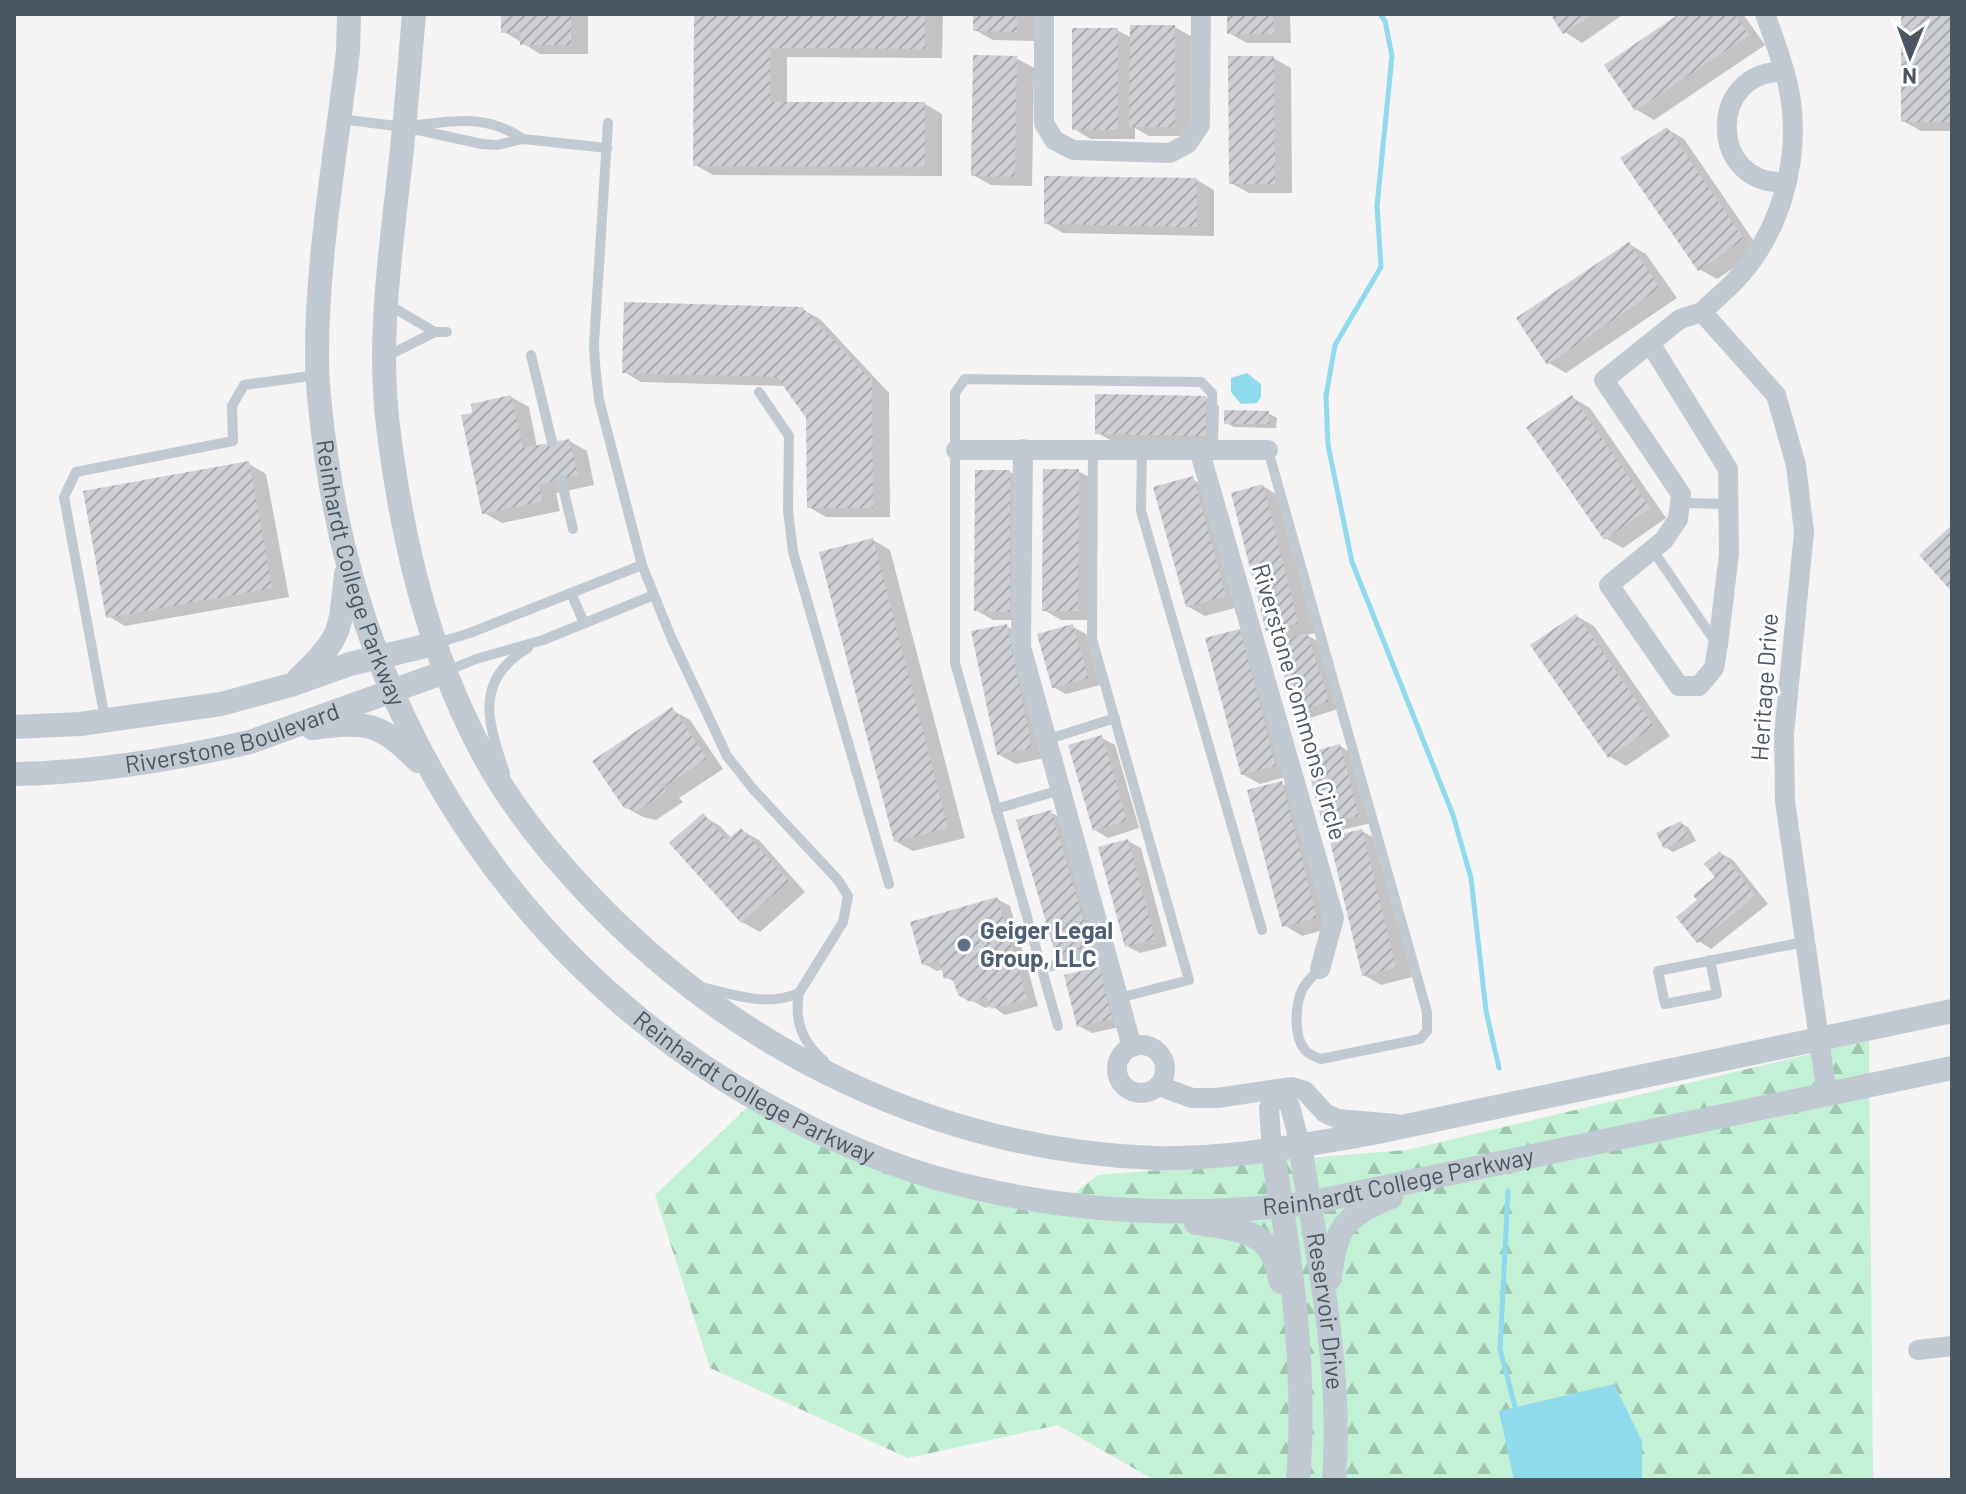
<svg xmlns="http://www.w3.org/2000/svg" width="1966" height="1494" viewBox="0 0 1966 1494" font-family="Barlow,sans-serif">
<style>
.forest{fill:url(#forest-firs)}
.water{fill:#90daee}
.shadow{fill:#0003}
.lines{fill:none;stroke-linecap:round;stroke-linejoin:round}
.stream{stroke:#90daee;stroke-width:5}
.building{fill:url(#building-hatch)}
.service{stroke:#c1cad2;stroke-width:10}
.minor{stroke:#c1cad2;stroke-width:20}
.tertiary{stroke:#c1cad2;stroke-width:24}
.service-dot{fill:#5c6f8a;stroke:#fff;stroke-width:3}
.labels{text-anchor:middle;stroke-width:6;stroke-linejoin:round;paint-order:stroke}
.street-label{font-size:24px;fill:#4a5661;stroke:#fff}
.service-label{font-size:24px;font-weight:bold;fill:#4e5e75;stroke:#fff;text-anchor:start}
</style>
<defs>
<pattern id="forest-firs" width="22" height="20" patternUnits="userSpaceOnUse" patternTransform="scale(2)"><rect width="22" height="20" fill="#c3f1d5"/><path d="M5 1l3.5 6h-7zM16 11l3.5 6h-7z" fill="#a0c6b0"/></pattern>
<pattern id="building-hatch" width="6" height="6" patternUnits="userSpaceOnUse" patternTransform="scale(2)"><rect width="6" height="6" fill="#cdcfd5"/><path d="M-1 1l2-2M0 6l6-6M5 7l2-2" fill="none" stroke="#a8abb0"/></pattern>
</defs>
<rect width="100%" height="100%" fill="#f5f3f3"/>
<!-- forest -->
<path class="forest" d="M1869 1040 1873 1480H1154L1058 1425 908 1458 710 1368 655 1195 757 1098 920 1175 1059 1206 1098 1175 1407 1150Z"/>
<!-- water -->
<g class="water">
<path d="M1247 373 1261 384V397L1257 403 1241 404 1231 392V378Z"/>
<path d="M1614 1384 1642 1441V1480H1514L1499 1411Z"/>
</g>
<!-- shadow -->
<g class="shadow">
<path d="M503 14H588V54H540L503 31Z"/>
<path d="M696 14H943L942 58 787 57V104H925L942 114V176L713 175 695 165Z"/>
<path d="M975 14H1034V41L993 40 975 30Z"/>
<path d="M1085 14H1132V16H1089Z"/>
<path d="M1146 14H1193V16H1149Z"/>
<path d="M1229 14H1290L1291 43H1247L1229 33Z"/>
<path d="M1552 14H1624L1582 43 1565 32Z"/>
<path d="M1683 14H1743L1765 45 1654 120 1637 110Z"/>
<path d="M1903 14H1952V131H1921L1903 121Z"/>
<path d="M1175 27 1192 37V136H1149L1135 128V139H1091L1074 129 1117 30 1132 38Z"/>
<path d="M1016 58 1034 68 1032 186 991 185 973 175Z"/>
<path d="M1273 58 1291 68 1292 193H1249L1231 183Z"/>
<path d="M1667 129 1684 139 1760 250 1717 279 1699 269Z"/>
<path d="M1197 180 1214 190V236L1063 233 1046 223Z"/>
<path d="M1629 244 1646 254 1677 298 1566 373 1549 363Z"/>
<path d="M801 309 820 319 889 393 890 517H826L809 507 808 417 786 386 641 382 624 372Z"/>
<path d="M511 397 529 407 537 447 569 441 587 451 594 485 556 493 560 511 502 523 484 513Z"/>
<path d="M1206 398 1219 406 1218 442 1110 440 1097 433Z"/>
<path d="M1573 398 1590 408 1666 518 1623 548 1605 538Z"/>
<path d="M1268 413 1277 418 1276 428 1234 427 1226 423Z"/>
<path d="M249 464 266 474 289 597 125 626 108 616Z"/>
<path d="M1078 471 1096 481 1095 620H1061L1044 610Z"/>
<path d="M1010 472 1027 482V620H993L976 610Z"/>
<path d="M1192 479 1210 489 1242 606 1205 616 1187 606Z"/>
<path d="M1263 486 1280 497 1315 633 1306 635 1319 642 1341 708 1310 718 1297 710 1287 641 1268 630Z"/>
<path d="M873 540 890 550 965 838 913 851 895 841Z"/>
<path d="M1576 616 1594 626 1670 736 1626 766 1609 756Z"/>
<path d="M1006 626 1024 636 1049 757 1016 764 998 754Z"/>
<path d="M1073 627 1086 634 1100 685 1066 694 1053 687Z"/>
<path d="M1240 631 1257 641 1292 775 1260 784 1242 774Z"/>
<path d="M672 710 690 720 723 769 679 798 683 802 656 820 643 817 625 807Z"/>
<path d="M1102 738 1115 745 1139 828 1108 838 1095 830Z"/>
<path d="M1340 746 1353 754 1371 823 1337 831 1324 824Z"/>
<path d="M1281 783 1299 793 1334 927 1302 936 1284 925Z"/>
<path d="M1050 812 1068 822 1107 956 1075 965 1058 955Z"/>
<path d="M703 816 720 826 732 839 741 830 759 840 805 892 760 932 742 922Z"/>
<path d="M1681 823 1689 828 1696 841 1673 852 1665 847Z"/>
<path d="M1362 831 1380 841 1412 977 1381 985 1364 975Z"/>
<path d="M1128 841 1141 848 1167 946 1140 953 1127 946Z"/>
<path d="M1720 853 1733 860 1768 904 1711 949 1699 941 1700 900 1718 878Z"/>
<path d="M997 899 1010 906 1038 1006 1005 1015 992 1006 985 1008 959 993 956 983 946 977 944 969 937 971 924 964Z"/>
<path d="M1098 969 1111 977 1124 1026 1092 1033 1079 1026Z"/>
</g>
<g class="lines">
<!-- stream -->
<g class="stream">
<path d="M1380 14 1385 21 1392 56 1377 206 1381 267 1335 345 1326 396 1328 445 1352 562 1453 815 1471 878 1486 1011 1499 1068"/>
<path d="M1508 1191 1500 1349 1517 1414"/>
</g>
</g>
<!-- building -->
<g class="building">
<path d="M501 14H571V45H520V32L501 33Z"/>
<path d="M694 14H925V49L770 48V102H925V167L693 166Z"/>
<path d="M973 14H1017V32L973 31Z"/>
<path d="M1227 14H1273L1274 34H1227Z"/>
<path d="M1550 14H1593L1563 34Z"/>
<path d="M1679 14H1734L1749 35 1635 111 1604 65Z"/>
<rect x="1901" y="14" width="51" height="108"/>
<path d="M1130 25H1175V127H1129Z"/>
<rect x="1072" y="28" width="46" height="102"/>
<path d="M973 55 1017 56 1015 177 971 176Z"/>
<path d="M1228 56H1274L1275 184H1229Z"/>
<path d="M1667 127 1744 239 1698 271 1620 158Z"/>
<path d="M1044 176 1197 178V227L1044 224Z"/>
<path d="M1629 242 1660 288 1547 365 1516 318Z"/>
<path d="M624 302 802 307 872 381 873 508H807L806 418 777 377 622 373Z"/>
<path d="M1095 394 1206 396V436L1095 434Z"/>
<path d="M511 395 523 448 569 439 578 475 539 484 543 501 482 514 461 415 472 413 471 404Z"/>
<path d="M1572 395 1650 508 1604 540 1526 427Z"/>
<path d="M1224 410 1269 411V424H1224Z"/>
<path d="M249 461 272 588 106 618 83 491Z"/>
<path d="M1043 469H1079L1078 611H1042Z"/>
<path d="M975 470H1010V612L974 611Z"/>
<path d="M1193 476 1226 596 1186 607 1153 487Z"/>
<path d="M1263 484 1298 623 1266 631 1231 493Z"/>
<path d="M1952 525V592L1919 555Z"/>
<path d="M873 538 948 828 894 842 819 552Z"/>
<path d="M1576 614 1654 726 1608 758 1530 645Z"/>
<path d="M1007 624 1032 748 997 755 971 631Z"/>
<path d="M1073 624 1088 678 1052 688 1037 634Z"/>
<path d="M1240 629 1276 766 1241 775 1205 638Z"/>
<path d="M1307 633 1329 701 1296 712 1273 643Z"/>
<path d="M672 707 707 758 663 788 666 792 637 811 624 808 592 761Z"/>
<path d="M1102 735 1127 821 1093 831 1068 745Z"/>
<path d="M1340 744 1359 816 1323 825 1304 754Z"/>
<path d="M1282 781 1317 918 1282 927 1247 790Z"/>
<path d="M1051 810 1091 946 1056 956 1016 820Z"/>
<path d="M703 813 727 840 741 828 789 881 741 923 669 843Z"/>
<path d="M1681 821 1689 836 1664 849 1656 833Z"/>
<path d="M1362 829 1396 968 1362 976 1329 837Z"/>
<path d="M1128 839 1155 939 1125 947 1098 847Z"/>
<path d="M1720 851 1756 896 1697 943 1676 917 1697 900 1693 895 1715 877 1704 864Z"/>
<path d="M997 897 1027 999 991 1009 987 997 970 1002 958 995 952 977 944 979 939 960 922 965 910 922Z"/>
<path d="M1099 967 1112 1019 1077 1027 1064 975Z"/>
</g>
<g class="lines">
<!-- service -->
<g class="service">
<path d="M340 119 404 127 482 144 497 145 523 139 607 148"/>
<path d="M608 123 594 344 595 364 599 400 642 565 671 637 727 756 753 789 838 880 848 896 843 922 799 993C794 1021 802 1042 824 1061"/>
<path d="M410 126C452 121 485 113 523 139"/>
<path d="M387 304 435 332H447"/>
<path d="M531 355 552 442"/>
<path d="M387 356 435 332"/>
<path d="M759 392 789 436 788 510 793 552 889 884"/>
<path d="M1093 449 1092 639 1189 980 1119 998"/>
<path d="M1142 449 1141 511 1262 930"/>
<path d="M1268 450 1427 1012V1031L1420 1039 1321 1059C1316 1057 1309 1055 1305 1050 1293 1036 1295 1004 1303 988 1307 981 1314 975 1320 969"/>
<path d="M561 479 573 529"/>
<path d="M1680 503 1728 504"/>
<path d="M1652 549 1716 643"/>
<path d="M571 593 584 623"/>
<path d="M434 644 470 633 642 565"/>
<path d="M447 671 476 659 543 640 654 595"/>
<path d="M105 719 64 497 76 472 233 441 232 406 244 385 318 375"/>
<path d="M1046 740 1115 718"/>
<path d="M505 773C488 723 473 680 528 648"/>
<path d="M996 809 1060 790"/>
<path d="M1710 960 1717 994 1665 1004 1658 971 1804 942"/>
<path d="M1041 969 1106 951"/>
<path d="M704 988C738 995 767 1007 799 993"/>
<path d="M1058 1026 955 663V393L965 379 1201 382 1212 393 1213 449"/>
</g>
<!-- minor -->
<g class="minor">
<path d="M1044 14V123L1054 140 1073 150 1170 153 1187 144 1200 125 1201 14"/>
<path d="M1785 72C1707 68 1707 188 1787 182"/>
<path d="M1702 312C1712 302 1723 293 1733 283 1781 234 1802 157 1789 90 1784 64 1774 39 1765 14"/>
<path d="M1650 343 1728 469 1729 554 1718 645 1714 668 1699 686H1679L1609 585 1664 540 1678 519 1681 494 1604 380 1680 319 1702 312 1776 395 1796 465 1804 532 1784 734 1785 801 1827 1095"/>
<path d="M1023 449 1021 647 1132 1047"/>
<path d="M1199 449 1334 918 1320 969"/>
<path d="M956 450H1268"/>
<circle cx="1141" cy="1069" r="24"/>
<path d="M1159 1086 1192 1098H1217L1292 1087 1305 1091 1325 1113 1338 1119 1396 1124"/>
<path d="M1272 1149 1269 1108 1276 1091 1290 1106 1300 1145"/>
<path d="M1918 1350 1952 1346"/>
</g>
<!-- tertiary -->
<g class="tertiary">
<path id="s1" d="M349 14 348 51C336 153 316 260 317 363 318 395 322 428 327 461 367 738 531 980 780 1112 842 1146 910 1174 980 1189 1089 1214 1198 1217 1309 1203L1952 1068"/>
<path d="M414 14C409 71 405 128 398 184 389 264 378 345 388 426 402 540 428 651 482 752 510 805 549 853 590 896 738 1052 938 1150 1154 1158 1225 1160 1298 1146 1368 1134L1952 1011"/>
<path d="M299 678C342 638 340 631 346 574"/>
<path d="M14 727 80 724 221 704 291 685 350 664 434 644"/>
<path d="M312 728C367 721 379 722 418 761"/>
<path id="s2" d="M14 774C94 773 172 760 250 742L445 672"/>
<path id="s3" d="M1300 1145C1317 1255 1343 1369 1334 1480"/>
<path d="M1272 1149C1291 1257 1307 1370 1298 1480"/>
<path d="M1196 1223C1220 1227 1258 1228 1271 1252 1276 1261 1278 1272 1281 1282"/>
<path d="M1330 1278C1336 1227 1343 1217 1391 1197"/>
</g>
</g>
<!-- markers -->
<circle class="service-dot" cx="964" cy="945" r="8"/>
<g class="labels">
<!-- street labels -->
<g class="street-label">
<text dy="8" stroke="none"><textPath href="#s1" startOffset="566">Reinhardt College Parkway</textPath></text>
<text transform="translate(1765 687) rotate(-86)" y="8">Heritage Drive</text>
<text transform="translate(1299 702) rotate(74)" y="8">Riverstone Commons Circle</text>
<text dy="8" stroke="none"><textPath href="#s2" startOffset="222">Riverstone Boulevard</textPath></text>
<text dy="8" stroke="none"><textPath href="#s1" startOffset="1238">Reinhardt College Parkway</textPath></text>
<text dy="8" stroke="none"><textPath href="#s1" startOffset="1910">Reinhardt College Parkway</textPath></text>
<text dy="8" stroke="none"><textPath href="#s3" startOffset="168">Reservoir Drive</textPath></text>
</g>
<!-- service labels -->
<g class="service-label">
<text x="980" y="939">Geiger Legal<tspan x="980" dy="28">Group, LLC</tspan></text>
</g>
</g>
<!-- border -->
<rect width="1966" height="1494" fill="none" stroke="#4a5661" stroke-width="32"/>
<!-- north arrow -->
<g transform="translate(1910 56) rotate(181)" stroke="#ffffff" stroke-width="6" paint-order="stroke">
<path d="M0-6L14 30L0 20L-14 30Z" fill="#4a5661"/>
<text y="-12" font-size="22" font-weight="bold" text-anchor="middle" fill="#4a5661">N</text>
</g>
</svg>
